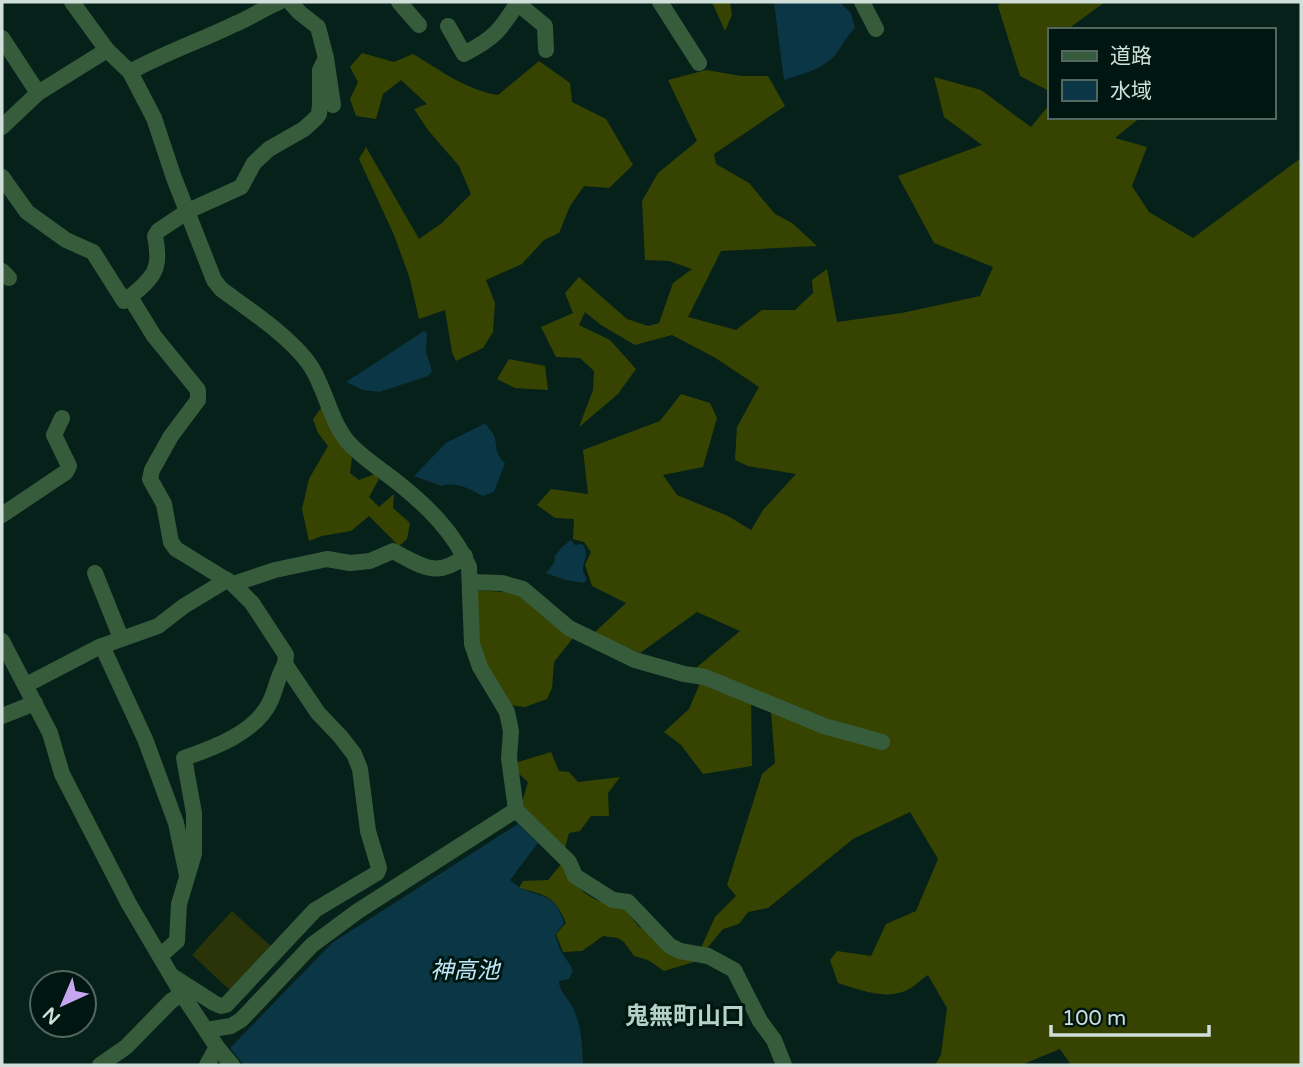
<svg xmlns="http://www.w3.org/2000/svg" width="1303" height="1067" viewBox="0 0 1303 1067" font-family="'Varela Round','Noto Sans JP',sans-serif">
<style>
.green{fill:#2a3408}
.forest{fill:#374401}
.water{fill:#0b3645}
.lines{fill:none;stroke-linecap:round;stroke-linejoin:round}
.minor{stroke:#375c3c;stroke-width:16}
.labels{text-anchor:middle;stroke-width:6;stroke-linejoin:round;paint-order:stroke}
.water-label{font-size:23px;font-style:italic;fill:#c2e9fa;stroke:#001711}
.quarter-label{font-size:24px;font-weight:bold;fill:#b4d2c8;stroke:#001711}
</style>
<rect width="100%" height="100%" fill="#06211a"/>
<!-- green -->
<path class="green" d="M232 911 273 948 233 993 192 955Z"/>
<!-- forest -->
<g class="forest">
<path d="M712 2H734L730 3 732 15 725 31Z"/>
<path d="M1001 2H1105L1072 26 1071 30H1049V91L1020 76 998 6Z"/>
<path d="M362 53 394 62 413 54C440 70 466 90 498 95L539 61 570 83 572 102 606 119 633 165 609 188 584 186 570 206 559 233 544 240 522 264 486 280 495 303 493 332 483 348 456 361 452 352 445 310 419 319 409 276 394 235 359 159 366 147 419 239 442 223 471 194 459 166 428 130 414 109 427 104 401 80 383 94 376 119 356 116 350 99 358 82 350 67Z"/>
<path d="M706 70 741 76H768L785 106 714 154 716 164 749 183 775 214 792 223 817 246 721 251 688 317 736 330 762 310H795L813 293 812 280 827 269 837 322 902 313 980 296 993 267 934 243 898 176 982 145 944 117 934 77 981 90 1031 127 1049 105V117H1141L1115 138 1147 147 1132 186 1149 212 1193 238 1301 158V1065H1071L1060 1049 1021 1065H935L941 1055 947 1008 928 975C920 980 913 988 905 991 885 1000 857 989 838 983L830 960 837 951 871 956 886 924 916 911 938 859 910 812 853 839 768 908 748 912 739 924 723 929 704 952 700 950 715 917 736 896 727 885 762 774 775 763 771 712 751 695 752 766 703 774 681 745 664 732 689 709 701 681 696 668 740 631 697 612 640 653 594 633 626 603 592 586 585 565 591 552 584 542 573 539 574 519 555 518 537 505 551 489 588 494 583 450 660 421 681 394 710 403 717 418 703 467 663 475 677 495 728 516 751 530 763 510 796 474 748 466 735 460 737 427 759 387 714 357 672 335 635 345 601 325 585 312 579 325 610 340 636 369 618 394 579 427 593 390 594 371 580 358 556 357 541 327 573 313 565 293 579 277 627 319 648 326 659 323 673 283 692 269 669 261 645 260 642 201 658 173 697 141 668 80Z"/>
<path d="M509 359 545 366 548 390 515 388 497 379Z"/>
<path d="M322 407 333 432 352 458 350 473 359 480 375 474 379 479 369 497 379 507 394 494 393 508 410 523 407 539 399 546 369 516 351 531 322 536 309 541 302 509 309 479 328 446 318 433 313 419Z"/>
<path d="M476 590 518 593 573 638 554 662 552 688 547 699 525 707 509 705 484 666 478 634Z"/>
<path d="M551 752 559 771 569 772 578 782 620 777 608 793 609 816H591L580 831 569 833 564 852 520 809 528 782 517 772 518 762Z"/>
<path d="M564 861C575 889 590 904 621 904L639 927 651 930 692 957 694 962 664 971 648 960 634 956 624 942 618 938 603 936 582 951 563 952 556 934 566 923C555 896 546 895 519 888L523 881 548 880Z"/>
</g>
<!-- water -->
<g class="water">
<path d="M774 2H839L851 13 855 28C846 37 842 46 835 55 824 69 800 75 784 80Z"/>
<path d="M424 331 427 334 426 352 432 371 428 376 379 392 363 390 346 382Z"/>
<path d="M486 423C487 427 491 430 493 434 499 445 492 450 505 463L494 492 483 496C470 489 456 481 442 486L414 476 446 443Z"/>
<path d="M571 540 575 545 582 544C593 556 576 566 587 578L584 583 565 580 546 573 554 563 555 556 562 547Z"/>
<path d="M518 824 538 843 510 880C532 901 555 887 564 923L555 935 560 949 573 970 569 979 559 981C559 993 570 999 574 1010 582 1028 582 1046 583 1065H244L230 1048 332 943Z"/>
</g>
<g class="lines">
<!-- minor -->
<g class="minor">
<path d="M72 2 107 50 130 72 154 118 174 178 214 280 221 289C248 309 297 341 313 370 326 392 331 422 348 442 362 458 381 469 397 482 427 506 454 532 469 567L472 644 480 667 507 712 511 731 509 758 516 810 569 862 575 876 613 900 628 902 670 946 680 951 708 956 734 970 760 1021 774 1040 784 1065"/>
<path d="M290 2 300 13 318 27 326 58 333 105"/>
<path d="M399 2 419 25"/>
<path d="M516 2 545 26 546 50"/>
<path d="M660 2 699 63"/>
<path d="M862 2 876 29"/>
<path d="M448 26 464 54C494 38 499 32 517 4"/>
<path d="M2 38 38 93"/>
<path d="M130 72C164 53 200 41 235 24 250 18 264 8 279 2"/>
<path d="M2 127 38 93 107 50"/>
<path d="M2 177 27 212 66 240 93 252 124 301 130 297 154 336 198 390V400L171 436 152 470 150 479 164 504 171 542 176 549 233 584 252 603 286 655 285 664 318 713 340 736 354 754 360 769 368 831 379 868 377 873 315 910 226 1005 221 1006 214 1003 172 976"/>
<path d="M2 271 9 278"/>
<path d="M130 297C154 277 162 269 155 236L158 231 188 211 241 187 254 163 269 149 304 129 316 118 319 114 320 105V70L326 58"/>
<path d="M2 515 66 472 69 466 54 435 62 418"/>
<path d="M95 573 121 638"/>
<path d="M470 582 502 583 523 589 569 628 635 660 684 674 705 677 824 726 882 742"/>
<path d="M233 584 275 570 327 559 350 563 370 561 393 551C421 566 437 579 465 556"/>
<path d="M2 641 50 733 62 774 129 904 182 994 217 1047 232 1065"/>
<path d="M102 646 145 739 176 823 187 875"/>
<path d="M26 685 99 647 158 626 184 606 227 580"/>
<path d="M2 716 35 703"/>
<path d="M160 956 177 941 179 904 194 854V813L184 758C214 748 257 732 271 700 277 686 277 678 285 664"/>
<path d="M206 1030 231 1026 241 1020 312 945 358 911 516 810"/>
<path d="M100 1065 126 1047 171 1001 182 994"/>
<path d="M207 1065 217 1047"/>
</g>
</g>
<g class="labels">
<!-- water labels -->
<g class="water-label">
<text x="465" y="978">神高池</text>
</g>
<!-- quarter labels -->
<g class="quarter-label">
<text x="685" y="1024">鬼無町山口</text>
</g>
</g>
<!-- border -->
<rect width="1303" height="1067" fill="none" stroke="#d0dfda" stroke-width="7"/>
<!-- legend -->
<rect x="1048" y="28" width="228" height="91" fill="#001711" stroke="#536761" stroke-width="2"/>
<rect x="1062" y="51" width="35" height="10" fill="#375c3c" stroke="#536761" stroke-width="2"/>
<text x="1110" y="63" font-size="21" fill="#d0dfda">道路</text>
<rect x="1062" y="80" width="35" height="21" fill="#0b3645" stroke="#536761" stroke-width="2"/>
<text x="1110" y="98" font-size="21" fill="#d0dfda">水域</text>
<!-- north arrow -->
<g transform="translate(63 1004) rotate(224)"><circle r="33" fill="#001711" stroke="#536761" stroke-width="2"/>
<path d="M0-5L12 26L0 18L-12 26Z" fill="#c6a6f0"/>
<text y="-10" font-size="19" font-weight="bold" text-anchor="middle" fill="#d0dfda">N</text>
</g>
<!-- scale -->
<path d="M1051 1025v10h158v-10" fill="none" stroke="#d0dfda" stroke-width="3.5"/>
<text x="1062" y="1025" font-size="21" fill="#d0dfda" stroke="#001711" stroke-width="5" paint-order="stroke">100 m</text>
</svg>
